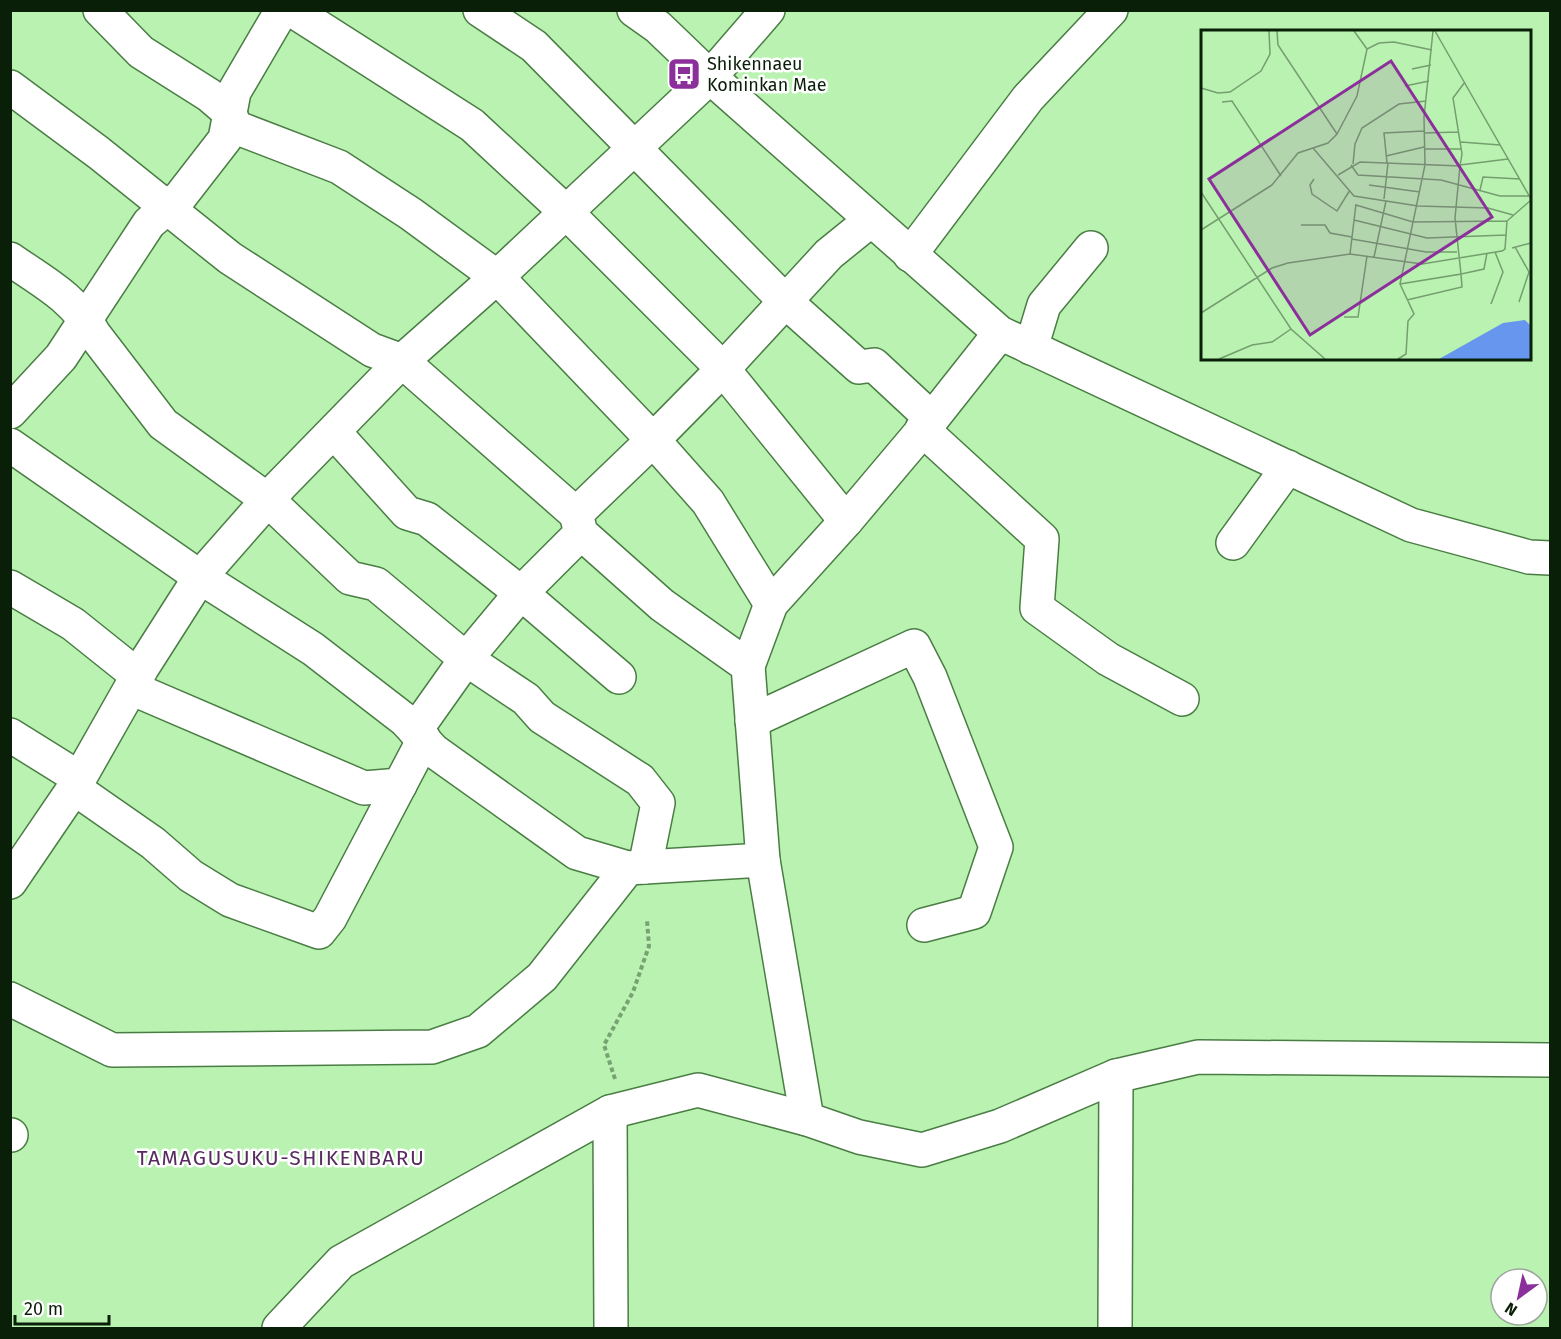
<svg xmlns="http://www.w3.org/2000/svg" width="1561" height="1339" viewBox="0 0 1561 1339" font-family="'Fira Sans',sans-serif">
<style>
.lines{fill:none;stroke-linecap:round;stroke-linejoin:round}
.minor-casing{stroke:#4a7d44;stroke-width:36}
.path{stroke:#77a271;stroke-width:4;stroke-dasharray:4.5 3;stroke-linecap:butt}
.minor{stroke:#fff;stroke-width:33}
.labels{text-anchor:middle;stroke-width:5;stroke-linejoin:round;paint-order:stroke}
.poi-label{font-size:18px;fill:#0a1f08;stroke:#fff;text-anchor:start}
.quarter-label{font-size:21px;letter-spacing:1.5px;fill:#582c60;stroke:#fff}
.inset-road{fill:none;stroke:#749e6e;stroke-width:1.5}
.view{fill:#8b2f9a;fill-opacity:0.15;stroke:#8b2f9a;stroke-width:3}
.inset-edge{fill:none;stroke:#0a1f08;stroke-width:3}
</style>
<rect width="100%" height="100%" fill="#baf2b2"/>
<g class="lines">
<defs>
<g id="minor">
<path d="M100 10 141 52 209 95 230 113 235 127 339 167 411 214 497 277 653 440 708 502 771 604"/>
<path d="M292 10 472 125 566 212 723 369 846 521"/>
<path d="M480 10 534 46 785 301 859 367 874 365 932 419"/>
<path d="M634 10 658 27 710 77 1000 333 1411 525 1529 557 1550 558"/>
<path d="M10 87 99 153 230 258 372 350 402 361 576 514 581 533 662 605 748 666 763 860 807 1119"/>
<path d="M910 255 1028 98 1111 10"/>
<path d="M10 259C43 282 75 298 94 334L163 424 268 500 350 578 376 584 466 659 526 699 542 717 640 780 658 803 645 867"/>
<path d="M1031 348 1044 305 1091 248"/>
<path d="M10 412 61 357 149 223 180 197 225 139 234 92 282 10"/>
<path d="M922 429 1042 539 1037 608 1108 659 1182 699"/>
<path d="M334 432 407 513 427 519 521 593 619 677"/>
<path d="M10 445 200 577 313 649 405 720 434 751 577 853 628 868 763 860"/>
<path d="M576 514 653 440 723 369 829 254 871 220"/>
<path d="M1233 543 1288 467"/>
<path d="M10 587 73 624 138 676"/>
<path d="M748 666 771 604 846 521 932 419 1000 333"/>
<path d="M131 688 364 788 400 785"/>
<path d="M752 721 914 646 930 677 996 847 974 912 924 925"/>
<path d="M415 731 466 659 521 593 581 533"/>
<path d="M10 735 79 778"/>
<path d="M74 788 153 843 191 876 230 900 319 932 330 918 424 739"/>
<path d="M10 882 74 788 142 668 200 577 280 486 402 361 497 277 710 77 768 10"/>
<path d="M10 999 112 1050 432 1047 478 1031 542 977 628 868"/>
<path d="M610 1112 611 1328"/>
<path d="M10 1135H11"/>
<path d="M279 1328 341 1262 610 1112 698 1090 807 1119 859 1137 922 1150 1000 1126 1116 1076 1198 1057 1550 1060"/>
<path d="M1115 1328 1116 1076"/>
</g>
</defs>
<!-- minor casing -->
<use href="#minor" class="minor-casing"/>
<!-- path -->
<path class="path" d="M615 1079 604 1045 633 992 649 946 647 920"/>
<!-- minor -->
<use href="#minor" class="minor"/>
</g>
<!-- icons -->
<defs>
<symbol id="bus-square" viewBox="-11 -11 22 22"><rect x="-9" y="-9" width="18" height="18" rx="4" fill="#8b2f9a" stroke="#fff"/><path d="M-5-6H5V4H4V6H2V4H-2V6H-4V4H-5ZM-3.5-4V0h7V-4ZM-3.5 1.2v1.5H-2V1.2ZM2 1.2v1.5H3.5V1.2Z" fill="#fff"/></symbol>
</defs>
<g fill-rule="evenodd">
<use href="#bus-square" x="665" y="55" width="38" height="38"/>
</g>
<g class="labels">
<!-- poi labels -->
<g class="poi-label">
<text x="707" y="70">Shikennaeu<tspan x="707" dy="21">Kominkan Mae</tspan></text>
</g>
<!-- quarter labels -->
<g class="quarter-label">
<text x="281" y="1165">TAMAGUSUKU-SHIKENBARU</text>
</g>
</g>
<!-- overview -->
<g transform="translate(1201 30)">
<rect width="330" height="330" fill="#baf2b2"/>
<path d="M324 290 330 296V329H238L302 293Z" fill="#6696ed"/>
<path class="inset-road" d="M76 1 77 15 136 104M153 1 166 19M234 1 330 169M211 39 230 35M204 56 228 51M0 58 17 63 29 62 60 41 69 24 68 1M21 72 31 71 80 146M223 103 258 102M260 112 299 115M112 118 153 166 217 176 287 178 312 185M224 119H260M185 126 223 117M186 133 183 103 223 101M152 134 154 114 161 98 198 74 225 71M150 135 157 145 240 150 299 166H328M259 135 307 129M259 136 261 124 252 68 264 52M137 145 159 132 259 136 254 188 260 244 199 254M113 149 109 155 111 164 136 181 149 160M168 155 219 162M279 160 282 147 319 149M0 162 90 299 124 329M183 169 187 133M155 175 212 192 306 191M153 190 226 208 305 205M100 195H124L129 203 151 207M0 200 71 155 97 123 127 113 136 104 156 66 166 19 178 13 193 12 231 20M151 209 225 222H256M314 217 328 242 318 272M311 218 330 213M149 224 155 174M173 227 185 171M206 270 261 257 260 244 283 239 286 223M290 274 302 242 294 222M0 283 71 238 87 233 149 224 221 234 301 221 304 219 306 191 330 170M143 287H157L166 226M18 329 51 315 71 312 90 299M197 329 205 324 207 291 213 284 199 254 224 135 223 87 232 1"/>
<path class="view" d="M190 31 291 187 109 305 8 149Z"/>
<rect width="330" height="330" class="inset-edge"/>
</g>
<!-- border -->
<rect width="1561" height="1339" fill="none" stroke="#0a1f08" stroke-width="24"/>
<!-- north arrow -->
<g transform="translate(1519 1297) rotate(213)"><circle r="28" fill="#ffffff" stroke="#9da59c" stroke-width="1.5"/>
<path d="M0-4.5L10 22L0 15L-10 22Z" fill="#8b2f9a"/>
<text y="-9" font-size="16" font-weight="bold" text-anchor="middle" fill="#0a1f08">N</text>
</g>
<!-- scale -->
<path d="M15 1315v9h94v-9" fill="none" stroke="#0a1f08" stroke-width="3"/>
<text x="24" y="1315" font-size="18" fill="#0a1f08" stroke="#ffffff" stroke-width="4.5" paint-order="stroke">20 m</text>
</svg>
